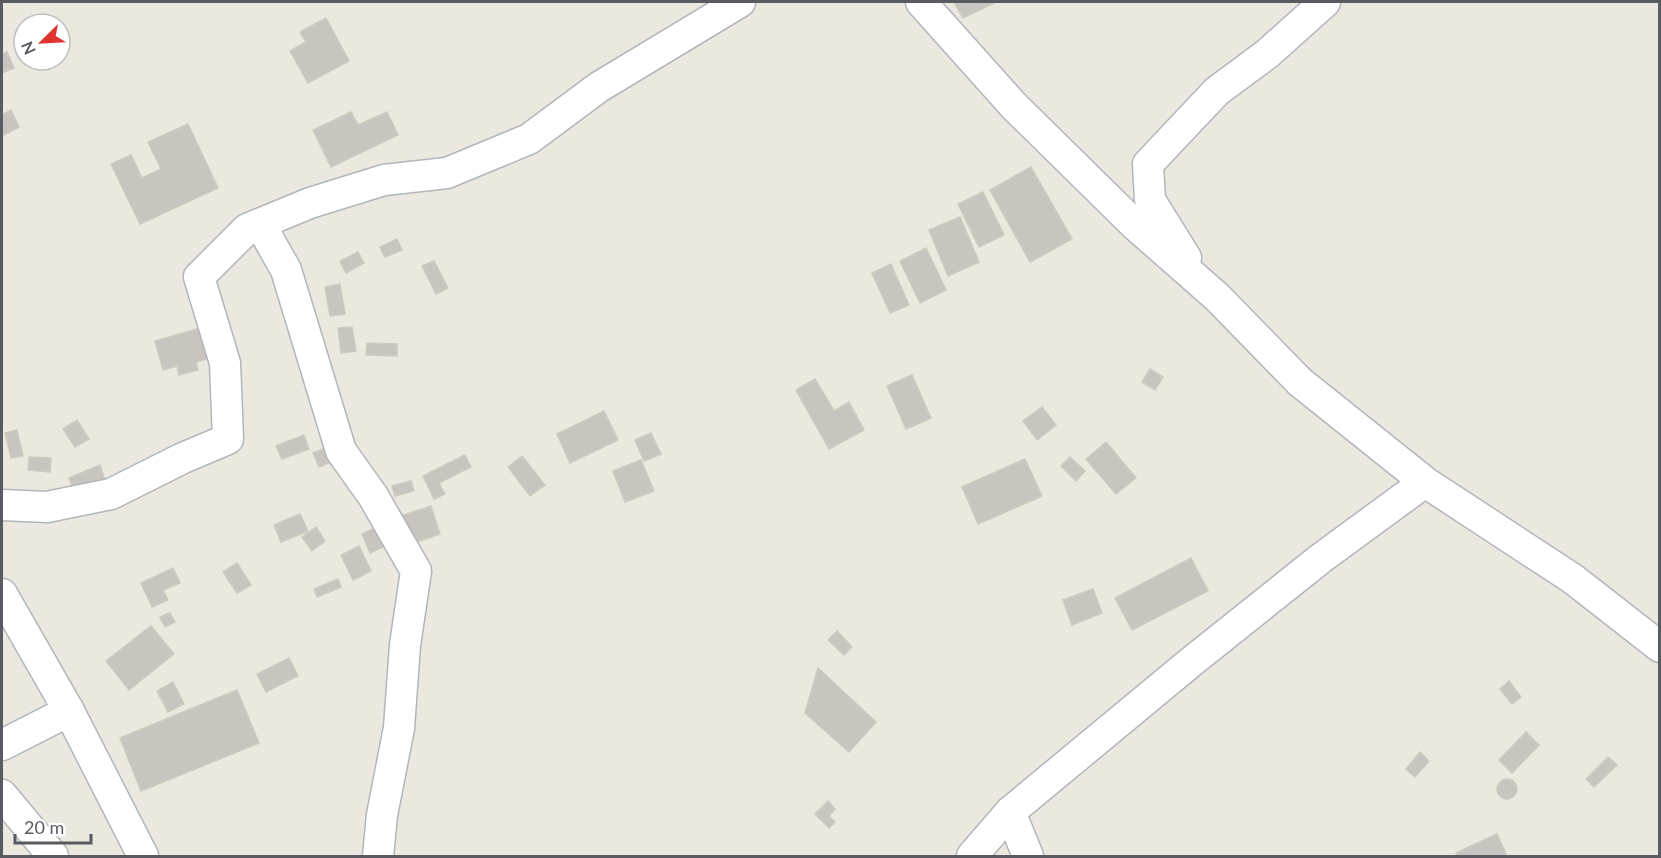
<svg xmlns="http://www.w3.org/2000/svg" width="1661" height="858" viewBox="0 0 1661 858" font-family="Lato,sans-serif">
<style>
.building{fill:#c8c4bf;stroke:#cfc9be;stroke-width:1.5}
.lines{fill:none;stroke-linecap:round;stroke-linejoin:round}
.minor-casing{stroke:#b2b6ba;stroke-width:33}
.minor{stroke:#fff;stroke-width:30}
</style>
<rect width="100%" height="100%" fill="#ebe8df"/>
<!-- building -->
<g class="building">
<path d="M954 2H996L963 18Z"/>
<path d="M326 18 349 61 308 83 290 51 306 42 300 32Z"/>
<path d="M7 52 14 68 2 73V54Z"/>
<path d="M11 110 19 127 2 136V115Z"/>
<path d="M351 112 358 125 387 112 398 135 331 167 313 130Z"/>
<path d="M188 124 218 188 140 224 111 164 131 155 142 178 161 169 148 142Z"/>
<path d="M1031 167 1072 239 1030 262 990 190Z"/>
<path d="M983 192 1004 235 979 247 958 204Z"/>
<path d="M960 217 979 262 948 276 929 230Z"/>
<path d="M397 239 402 250 385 257 380 247Z"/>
<path d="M926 248 946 290 920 303 900 261Z"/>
<path d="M358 252 364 263 346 273 340 261Z"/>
<path d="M434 261 448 288 436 294 422 266Z"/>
<path d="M891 264 909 305 890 313 872 273Z"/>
<path d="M340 284 345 314 330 316 325 287Z"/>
<path d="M352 327 356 351 341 353 338 328Z"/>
<path d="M201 328 210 358 196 362 198 370 179 375 177 366 163 370 155 341Z"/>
<path d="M367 343 397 344V356L366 355Z"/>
<path d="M1150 369 1163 377 1155 390 1142 382Z"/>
<path d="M912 375 931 418 906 429 887 386Z"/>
<path d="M815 379 834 411 849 402 864 430 829 449 796 390Z"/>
<path d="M1042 407 1056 425 1037 440 1023 421Z"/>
<path d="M604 411 618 440 570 463 557 434Z"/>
<path d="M77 420 89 439 75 447 63 429Z"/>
<path d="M17 430 23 456 11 458 5 433Z"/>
<path d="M651 433 661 454 644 461 635 440Z"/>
<path d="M304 435 309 449 282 459 276 446Z"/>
<path d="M1106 442 1136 478 1116 494 1086 459Z"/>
<path d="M323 449 329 463 319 467 313 453Z"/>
<path d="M465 455 471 467 439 483 445 494 434 499 423 476Z"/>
<path d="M522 456 545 485 530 496 508 467Z"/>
<path d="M29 457 51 458 50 472 28 470Z"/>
<path d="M1070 457 1085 471 1076 481 1061 466Z"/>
<path d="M1025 459 1042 496 978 524 962 487Z"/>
<path d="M641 460 654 491 625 502 613 471Z"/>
<path d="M100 465 106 483 76 495 69 478Z"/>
<path d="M411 481 414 491 395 496 392 486Z"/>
<path d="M431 506 440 534 411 544 401 516Z"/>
<path d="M300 514 308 531 281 542 274 525Z"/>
<path d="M316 527 325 541 312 551 302 537Z"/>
<path d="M375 528 383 547 370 553 362 534Z"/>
<path d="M359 546 371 571 353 580 341 555Z"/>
<path d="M1191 558 1208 591 1132 630 1115 598Z"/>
<path d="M237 563 251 585 237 593 223 572Z"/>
<path d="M173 568 180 583 163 590 168 600 152 607 141 583Z"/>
<path d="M338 579 341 587 317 597 314 589Z"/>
<path d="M1093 589 1102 613 1072 625 1063 600Z"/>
<path d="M170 613 175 622 165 627 160 617Z"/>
<path d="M151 626 174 654 129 690 106 661Z"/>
<path d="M837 631 852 647 844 655 828 640Z"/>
<path d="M289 658 298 676 266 692 257 674Z"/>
<path d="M818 668 876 722 849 752 805 713Z"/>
<path d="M1509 681 1521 697 1512 704 1500 689Z"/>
<path d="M173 682 184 704 168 712 157 691Z"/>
<path d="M237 690 259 743 141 791 120 738Z"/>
<path d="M1526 732 1539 745 1512 773 1499 760Z"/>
<path d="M1420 752 1429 761 1415 777 1406 769Z"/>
<path d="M1608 757 1617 765 1594 787 1586 779Z"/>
<circle cx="1507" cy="789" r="10"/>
<path d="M828 801 835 809 829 816 835 822 829 828 815 814Z"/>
<path d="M1497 834 1507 856H1457L1456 853Z"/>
</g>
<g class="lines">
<defs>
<g id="minor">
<path d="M921 2 1014 106 1135 225 1217 297 1300 382 1425 482 1573 579 1660 647"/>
<path d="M260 224 286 270 341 451 373 496 416 571 405 645 399 728 382 815 378 856"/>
<path d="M1186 258 1150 200 1148 164 1217 91 1267 54 1325 2"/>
<path d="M2 505 47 507 111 494 183 458 228 439 225 363 199 277 247 229 310 203 384 180 447 173 529 139 599 87 740 2"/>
<path d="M2 594 69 711 143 856"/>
<path d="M2 745 69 711"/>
<path d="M2 795 53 856"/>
<path d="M1010 812 1028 856"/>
<path d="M972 856 1010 812 1191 662 1320 559 1425 482"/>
</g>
</defs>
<!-- minor casing -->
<use href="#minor" class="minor-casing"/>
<!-- minor -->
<use href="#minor" class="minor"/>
</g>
<!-- border -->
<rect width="1661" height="858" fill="none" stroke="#585c60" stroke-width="6"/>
<!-- north arrow -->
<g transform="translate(42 42) rotate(246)"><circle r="28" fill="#ffffff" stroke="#bcbebf" stroke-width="1.5"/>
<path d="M0-4.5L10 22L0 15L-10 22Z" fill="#e1332f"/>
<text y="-9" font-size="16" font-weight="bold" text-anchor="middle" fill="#585c60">N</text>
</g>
<!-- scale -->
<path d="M15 834v9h76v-9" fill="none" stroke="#585c60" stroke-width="3"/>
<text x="24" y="834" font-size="18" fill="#585c60" stroke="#ffffff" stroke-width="4.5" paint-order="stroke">20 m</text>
</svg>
